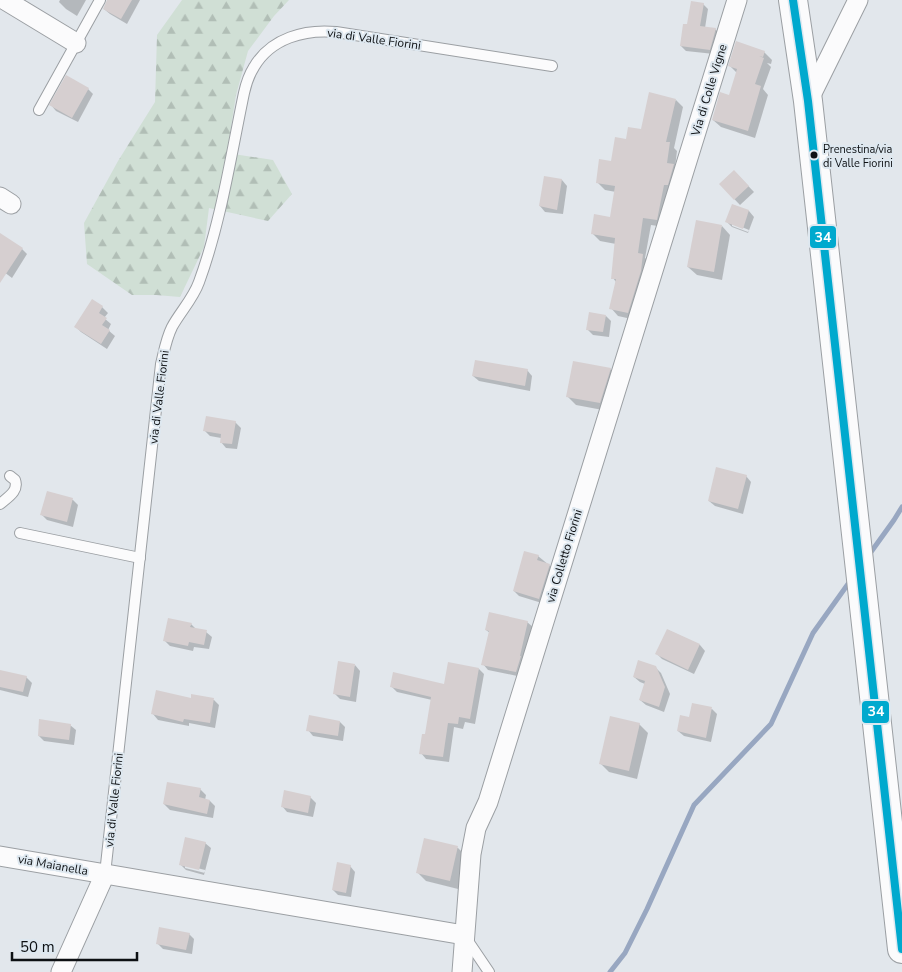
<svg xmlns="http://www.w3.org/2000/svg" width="902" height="972" viewBox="0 0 902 972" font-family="'Nunito Sans',sans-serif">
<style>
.forest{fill:url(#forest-firs)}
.shadow{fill:#0003;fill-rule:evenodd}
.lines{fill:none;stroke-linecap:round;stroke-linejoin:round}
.stream{stroke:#98a7c1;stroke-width:5}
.building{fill:#d6cfd0}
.lane-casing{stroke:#9b9fa3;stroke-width:12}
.street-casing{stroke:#9b9fa3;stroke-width:21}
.secondary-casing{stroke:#9b9fa3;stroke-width:30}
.lane{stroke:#fbfbfc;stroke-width:10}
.street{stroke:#fbfbfc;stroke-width:19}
.secondary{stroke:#fbfbfc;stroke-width:28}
.bus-1-casing{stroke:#dee8f0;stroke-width:11}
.bus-1{stroke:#00a9ce;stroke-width:8}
.bus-dot{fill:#0d1013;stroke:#dee8f0;stroke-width:2}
.labels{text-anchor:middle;stroke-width:4;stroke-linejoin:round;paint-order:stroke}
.bus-label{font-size:11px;fill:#0d1013;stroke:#dee8f0;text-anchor:start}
.street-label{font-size:12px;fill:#0d1013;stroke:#dee8f0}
.line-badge{stroke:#dee8f0;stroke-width:2}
.badge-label{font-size:14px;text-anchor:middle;font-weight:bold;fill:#fff}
</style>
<defs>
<pattern id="forest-firs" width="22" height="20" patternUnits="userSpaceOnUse" patternTransform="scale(1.25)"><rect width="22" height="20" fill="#d0dfd5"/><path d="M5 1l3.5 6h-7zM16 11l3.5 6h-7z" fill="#b1beb6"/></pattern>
</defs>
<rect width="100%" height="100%" fill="#e2e7ec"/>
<!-- forest -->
<path class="forest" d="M182 0H289L274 16 248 51 236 95 227 153 273 160 292 194 268 221 209 208 204 247 180 297 156 295H132L87 264 84 223 118 161 155 102 157 35Z"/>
<!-- shadow -->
<g class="shadow">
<path d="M60 0H86L77 16 66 9 59 2Z"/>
<path d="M109 0H140L127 24 110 14 104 9Z"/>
<path d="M703 4 708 9 705 28 715 29 720 34 714 54 686 51 681 46 688 26Z"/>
<path d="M764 52 772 60 771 64 767 63 771 67 763 89 768 95 755 138 721 127 713 120 730 96 737 73 730 66Z"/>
<path d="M88 89 93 94 78 122 56 111 51 105Z"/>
<path d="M676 100 683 107 674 148 677 151 675 167 681 173 664 227 651 225 645 258 650 262 636 320 618 316 611 308 616 282 613 278 616 244 600 241 592 233 611 218 616 192 605 190 597 182 627 140 642 130Z"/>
<path d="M734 171 754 192 740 205 720 184Z"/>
<path d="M545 177 562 180 567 186 563 214 545 212 540 206Z"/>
<path d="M733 205 749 211 754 217 748 233 732 227 727 222ZM732 223 749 230 748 232 732 226Z"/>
<path d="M722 226 730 235 722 280 697 275 688 267Z"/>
<path d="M0 235 22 249 27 254 12 278 0 269Z"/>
<path d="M102 307 108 313 104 318 111 324 108 330 115 336 107 349 81 332 76 327Z"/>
<path d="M606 316 611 321 609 337 593 335 587 329Z"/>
<path d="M610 369 619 377 608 411 576 405 568 397Z"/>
<path d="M527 370 532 376 530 391 479 381 473 376Z"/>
<path d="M235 422 241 428 237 449 226 448 221 442V438L210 436 205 431Z"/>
<path d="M746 476 751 482 743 514 715 506 709 501Z"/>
<path d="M47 493 73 500 78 505 73 527 47 520 42 515Z"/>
<path d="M538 556 555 570 545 604 519 596 514 591Z"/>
<path d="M527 622 533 627 522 677 488 670 483 664 490 633 486 630Z"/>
<path d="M191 624 197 630 206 632 212 637 209 649 194 647 193 651 170 646 165 641Z"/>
<path d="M668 630 700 645 705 651 694 674 662 659 657 654Z"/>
<path d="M355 665 360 671 356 702 340 699 335 694Z"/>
<path d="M655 667 661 673 670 694 664 712 646 705 640 700 645 684 640 682 634 677Z"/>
<path d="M479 669 484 674 475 724 465 722 463 729 454 727 449 762 426 759 421 753 426 736 432 700 397 692 391 686H445Z"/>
<path d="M0 671 26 677 32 683 28 697 0 690Z"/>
<path d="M192 700H214L219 705 215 728 189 723V726L158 720 153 714Z"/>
<path d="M712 709 717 714 711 742 684 736 678 731 690 718Z"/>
<path d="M340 722 345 727 343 741 313 736 308 730Z"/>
<path d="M639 724 648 733 637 779 609 772 601 764Z"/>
<path d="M70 725 76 730 74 745 44 741 39 736Z"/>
<path d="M200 789 206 795 205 800 210 801 215 806 213 818 170 810 164 804Z"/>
<path d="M310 797 316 803 313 817 287 812 282 806Z"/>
<path d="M425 839 458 848 466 856 458 889 426 881 417 872Z"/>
<path d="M205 843 211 848 204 875 186 870 180 864ZM185 865 205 870V873L185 868Z"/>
<path d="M350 866 355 872 351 897 338 895 333 890Z"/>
<path d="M189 934 194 939 192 954 163 949 158 944Z"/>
</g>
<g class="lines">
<!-- stream -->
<g class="stream">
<path d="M871 552 894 520 902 507"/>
<path d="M610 972 625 953 647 909 694 805 771 724 813 633 848 584"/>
</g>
</g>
<!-- building -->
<g class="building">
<path d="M107 0H132L121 19 103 9Z"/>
<path d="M691 1 704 3 700 26 716 28 710 50 680 46 683 24H687Z"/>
<path d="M736 41 765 51 763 57 759 56 764 58 755 84 761 86 748 131 712 120 720 92 729 95 737 69 728 66Z"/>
<path d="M66 75 89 88 72 118 49 105Z"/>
<path d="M649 92 676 99 666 142H670L667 163 674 164 668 185H664L657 220 643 218 638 253 643 254 641 271 628 313 609 309 616 279H611L615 238 591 234 594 214 610 217 615 186 596 183 599 159 611 161 615 137 626 139 628 127 641 129Z"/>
<path d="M734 170 749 186 734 200 719 184Z"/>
<path d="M544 176 562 179 557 210 539 206Z"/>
<path d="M732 204 749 210 743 229 725 222Z"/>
<path d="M696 220 722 225 714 272 687 267Z"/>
<path d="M0 233 23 248 0 283Z"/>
<path d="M92 299 103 306 99 313 107 318 102 325 110 330 101 344 74 327Z"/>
<path d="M589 312 606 315 603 332 586 330Z"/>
<path d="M475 360 528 369 525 386 472 376Z"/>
<path d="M573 361 611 368 600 403 566 397Z"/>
<path d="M206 416 236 421 232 444 220 443 221 434 203 431Z"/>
<path d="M716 467 747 475 738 509 708 501Z"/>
<path d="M47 491 73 498 67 522 40 515Z"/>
<path d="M524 551 539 555 537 560 550 564 539 599 513 591Z"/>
<path d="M489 612 528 621 520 656H521L516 672 481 665 489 631 485 630Z"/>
<path d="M168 618 192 623 190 627 207 630 204 645 189 642 188 646 163 641Z"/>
<path d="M667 629 700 644 688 670 655 654Z"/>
<path d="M638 660 656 666 665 687 659 707 639 700 645 681 633 677Z"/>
<path d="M338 661 355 664 350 697 333 694Z"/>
<path d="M448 662 479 668 470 719 459 717 458 724 448 723 443 757 419 754 422 734H425L431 697 390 687 393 672 444 684Z"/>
<path d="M0 670 27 676 23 692 0 687Z"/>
<path d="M156 690 191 698V694L214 698 210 723 184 719 183 722 151 714Z"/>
<path d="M692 703 712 707 706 738 677 731 680 715 689 717Z"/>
<path d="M309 715 340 721 338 736 306 731Z"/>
<path d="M610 716 640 723 629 771 599 764Z"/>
<path d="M39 719 71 724 69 740 38 736Z"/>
<path d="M167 782 201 788 199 797 210 800 207 814 163 804Z"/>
<path d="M284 790 311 796 308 813 281 807Z"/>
<path d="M185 837 206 842 199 870 179 865Z"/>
<path d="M424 838 458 846 450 881 416 873Z"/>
<path d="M337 862 351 865 346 893 332 890Z"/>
<path d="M159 927 190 933 186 950 156 944Z"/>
</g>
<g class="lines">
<defs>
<g id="lane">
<path d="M39 110 100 0"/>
<path d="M0 504C8 497 19 491 15 480L10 476"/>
<path d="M20 533 140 558"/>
<path d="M105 874 161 364C164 352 166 339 172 327 180 312 193 299 199 282 221 222 231 155 244 93 246 84 249 75 254 67 271 38 305 29 336 32L552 66"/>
<path d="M466 938 489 972"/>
</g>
<g id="street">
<path d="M5 0 76 43"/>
<path d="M808 101 858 0"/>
<path d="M0 197 11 204"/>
<path d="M0 856 464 935"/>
<path d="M61 972 105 874"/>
<path d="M462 972 471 854 476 828 488 802 737 0"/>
</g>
<path id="secondary" d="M793 0 808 101 902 949"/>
</defs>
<!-- lane casing -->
<use href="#lane" class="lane-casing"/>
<!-- street casing -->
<use href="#street" class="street-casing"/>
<!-- secondary casing -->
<use href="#secondary" class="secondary-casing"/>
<!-- lane -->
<use href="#lane" class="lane"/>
<!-- street -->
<use href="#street" class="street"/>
<!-- secondary -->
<use href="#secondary" class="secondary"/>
<defs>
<path id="bus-1" d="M793 0 808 101 902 949"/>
</defs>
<!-- bus-1 casing -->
<use href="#bus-1" class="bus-1-casing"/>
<!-- bus-1 -->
<use href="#bus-1" class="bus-1"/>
</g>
<!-- markers -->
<circle class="bus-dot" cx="814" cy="155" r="4.5"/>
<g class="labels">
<!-- bus labels -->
<g class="bus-label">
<text x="823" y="153">Prenestina/via<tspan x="823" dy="14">di Valle Fiorini</tspan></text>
</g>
<!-- street labels -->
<g class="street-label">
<text transform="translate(374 39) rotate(8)" y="4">via di Valle Fiorini</text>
<text transform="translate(709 90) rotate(-73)" y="4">Via di Colle Vigne</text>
<text transform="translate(159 397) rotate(-83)" y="4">via di Valle Fiorini</text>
<text transform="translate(564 556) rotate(-73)" y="4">via Colletto Fiorini</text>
<text transform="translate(114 800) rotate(-84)" y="4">via di Valle Fiorini</text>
<text transform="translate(53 865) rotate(10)" y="4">via Maianella</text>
</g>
</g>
<g class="line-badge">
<rect x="809" y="225" width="28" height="24" rx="5" fill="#00a9ce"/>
<rect x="861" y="700" width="29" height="24" rx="5" fill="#00a9ce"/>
</g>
<g class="badge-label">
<text x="823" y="242">34</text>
<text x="876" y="716">34</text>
</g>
<!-- scale -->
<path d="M12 952v8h125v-8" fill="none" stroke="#0d1013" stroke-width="2.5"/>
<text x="20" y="952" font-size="15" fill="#0d1013" stroke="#dee8f0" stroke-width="4" paint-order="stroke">50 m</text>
</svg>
